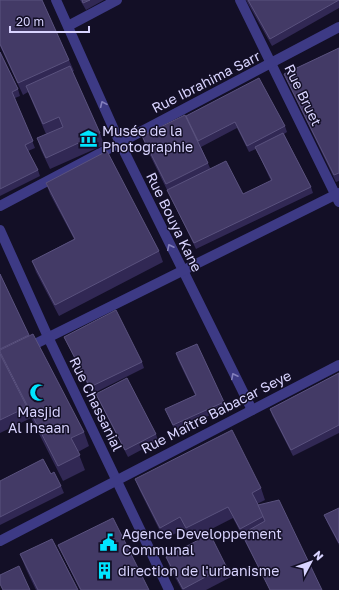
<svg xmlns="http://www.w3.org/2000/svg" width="339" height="590" viewBox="0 0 339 590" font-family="'Golos Text',sans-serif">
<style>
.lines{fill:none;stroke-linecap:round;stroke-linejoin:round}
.minor{stroke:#3d3a85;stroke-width:10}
.wall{fill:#312854;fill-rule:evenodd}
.building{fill:#433a66;stroke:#5a527e}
.oneway{stroke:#837fbc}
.labels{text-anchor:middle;stroke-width:3;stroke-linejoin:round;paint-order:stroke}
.street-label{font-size:14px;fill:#d9d4ff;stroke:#130f26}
.poi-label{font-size:14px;fill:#d9d4ff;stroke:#130f26;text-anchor:start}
</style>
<rect width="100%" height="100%" fill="#130f26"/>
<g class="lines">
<!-- minor -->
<g class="minor">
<path d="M56 0 120 143 252 410"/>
<path d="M240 0 339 202"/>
<path d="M68 26 117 0"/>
<path d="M0 206 339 27"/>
<path d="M0 230 48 337 169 590"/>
<path d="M27 348 339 193"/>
<path d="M0 541 339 365"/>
</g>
</g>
<!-- wall -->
<g class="wall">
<path d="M0 0 69 60 74 71 72 72 100 133 104 145 50 169 41 150 37 138 46 134 28 92 23 95 0 46Z"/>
<path d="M80 0H104L86 10Z"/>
<path d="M246 0H339V8L272 46Z"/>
<path d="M339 48V181L336 182 287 81 284 74Z"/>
<path d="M0 52 18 89 20 96 15 98 35 148 28 151 38 170 40 176 0 196Z"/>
<path d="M186 116 285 126 287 132 284 134 311 187 313 193 196 249 146 147 142 136ZM237 128 249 152 256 149 258 153 271 181 243 194 210 168 201 147Z"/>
<path d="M46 183 159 251 163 262 59 316 36 272 32 261 74 239 50 194Z"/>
<path d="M0 274 29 336 84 432 89 446 78 452 85 470 63 481 29 414 31 418 0 433Z"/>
<path d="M64 337 142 362 144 368 92 394 67 343Z"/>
<path d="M176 353 224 402 226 408 175 431 165 409 195 395 178 360Z"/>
<path d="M339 373V433L293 456 272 415 270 409Z"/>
<path d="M96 394 156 434 158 441 128 457 99 401Z"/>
<path d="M51 474 61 486 64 493 0 525V481Z"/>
<path d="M135 479 261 488 265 500 257 504 322 590H270L233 518 190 540 185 529 164 539 140 491Z"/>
<path d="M339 508V545L327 522 324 515Z"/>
<path d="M58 545 149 590H80L61 551Z"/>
<path d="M20 554 78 590H36L26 569Z"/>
<path d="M166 557 226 566 231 577 206 590H182L170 568Z"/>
</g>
<!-- building -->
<g class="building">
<path d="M0 0H42L69 60 18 83 0 44Z"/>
<path d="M82 0H90L83 3Z"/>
<path d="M248 0H339L270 39Z"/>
<path d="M339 48V173L334 175 284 74Z"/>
<path d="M0 52 18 89 12 92 33 141 25 145 38 170 0 189Z"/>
<path d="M70 66 100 133 46 158 37 138 63 127 59 117 43 124 26 86Z"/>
<path d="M259 78 285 126 247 146 235 122 198 141 186 116Z"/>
<path d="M185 115 208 163 166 184 142 136Z"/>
<path d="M283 133 311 187 194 243 167 190 226 161 243 194 272 180 255 147Z"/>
<path d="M107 151 159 251 55 305 32 261 75 239 46 183Z"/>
<path d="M0 274 29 335 0 349Z"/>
<path d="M116 310 142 362 90 387 64 337Z"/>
<path d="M33 334 84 432 71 438 80 455 58 466 0 352V350Z"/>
<path d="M197 344 224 402 173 425 165 409 196 395 176 353Z"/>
<path d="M0 354 27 407 0 420Z"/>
<path d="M339 373V425L291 450 270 409Z"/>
<path d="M127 378 156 434 125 450 96 394Z"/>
<path d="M232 430 261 488 252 493 264 516 240 529 228 507 186 528 180 517 160 528 135 479Z"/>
<path d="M43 459 51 474 54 472 61 486 0 517V481Z"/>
<path d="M279 500 322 590H270L242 534 265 521 258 505Z"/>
<path d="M339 508V543L324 515Z"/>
<path d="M113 518 149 590H81L58 545Z"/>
<path d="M210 534 226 566 183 589 166 557Z"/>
<path d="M52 539 78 590H38L20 554Z"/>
<path d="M19 566 30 590H3L0 584V575Z"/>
</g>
<!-- one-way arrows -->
<defs><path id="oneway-chevron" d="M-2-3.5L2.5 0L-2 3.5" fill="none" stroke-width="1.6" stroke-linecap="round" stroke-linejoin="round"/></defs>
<g class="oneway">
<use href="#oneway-chevron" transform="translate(103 104) rotate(-114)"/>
<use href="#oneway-chevron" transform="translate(170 247) rotate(-116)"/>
<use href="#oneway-chevron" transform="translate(234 376) rotate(-117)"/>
</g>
<!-- icons -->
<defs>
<symbol id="museum-bare" viewBox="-9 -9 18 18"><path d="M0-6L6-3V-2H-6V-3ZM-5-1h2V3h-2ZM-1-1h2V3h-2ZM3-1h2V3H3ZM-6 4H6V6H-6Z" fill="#00e5ff" stroke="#130f26" stroke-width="2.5" paint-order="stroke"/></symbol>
<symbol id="mosque-bare" viewBox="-9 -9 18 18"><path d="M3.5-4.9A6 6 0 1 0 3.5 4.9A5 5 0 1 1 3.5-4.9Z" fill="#00e5ff" stroke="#130f26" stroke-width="2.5" paint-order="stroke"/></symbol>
<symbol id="civic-bare" viewBox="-9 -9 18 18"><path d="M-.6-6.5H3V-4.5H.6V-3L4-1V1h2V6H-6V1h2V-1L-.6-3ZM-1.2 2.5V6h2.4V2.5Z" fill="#00e5ff" stroke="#130f26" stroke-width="2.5" paint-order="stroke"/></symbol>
<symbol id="building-bare" viewBox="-9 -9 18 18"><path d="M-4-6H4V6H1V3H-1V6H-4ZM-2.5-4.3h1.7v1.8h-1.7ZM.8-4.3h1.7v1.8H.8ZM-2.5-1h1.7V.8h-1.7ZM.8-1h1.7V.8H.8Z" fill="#00e5ff" stroke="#130f26" stroke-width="2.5" paint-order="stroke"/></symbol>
</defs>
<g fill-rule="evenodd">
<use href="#museum-bare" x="76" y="126" width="25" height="25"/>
<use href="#mosque-bare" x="26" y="380" width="25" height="25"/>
<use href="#civic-bare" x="96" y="530" width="25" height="25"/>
<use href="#building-bare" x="92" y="558" width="25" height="25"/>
</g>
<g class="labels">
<!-- street labels -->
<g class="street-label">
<text transform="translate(206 82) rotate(-27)" y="5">Rue Ibrahima Sarr</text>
<text transform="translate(303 95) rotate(64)" y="5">Rue Bruet</text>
<text transform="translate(174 222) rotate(64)" y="5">Rue Bouya Kane</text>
<text transform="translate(96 404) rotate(64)" y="5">Rue Chassanial</text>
<text transform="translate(216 412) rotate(-27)" y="5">Rue Maître Babacar Seye</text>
</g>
<!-- poi labels -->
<g class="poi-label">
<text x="102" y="136">Musée de la<tspan x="102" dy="16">Photographie</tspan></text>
<text x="39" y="417" text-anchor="middle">Masjid<tspan x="39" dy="16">Al Ihsaan</tspan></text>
<text x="122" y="539">Agence Developpement<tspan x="122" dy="16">Communal</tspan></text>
<text x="118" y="576">direction de l'urbanisme</text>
</g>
</g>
<!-- north arrow -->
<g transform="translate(311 562) rotate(49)" stroke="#130f26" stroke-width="3" paint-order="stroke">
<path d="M0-3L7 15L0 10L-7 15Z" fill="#d9d4ff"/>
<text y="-6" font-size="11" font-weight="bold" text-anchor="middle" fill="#d9d4ff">N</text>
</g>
<!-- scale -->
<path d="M10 26v6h79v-6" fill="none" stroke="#d9d4ff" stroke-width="2"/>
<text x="16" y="26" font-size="12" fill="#d9d4ff" stroke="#130f26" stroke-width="3" paint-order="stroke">20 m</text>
</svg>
